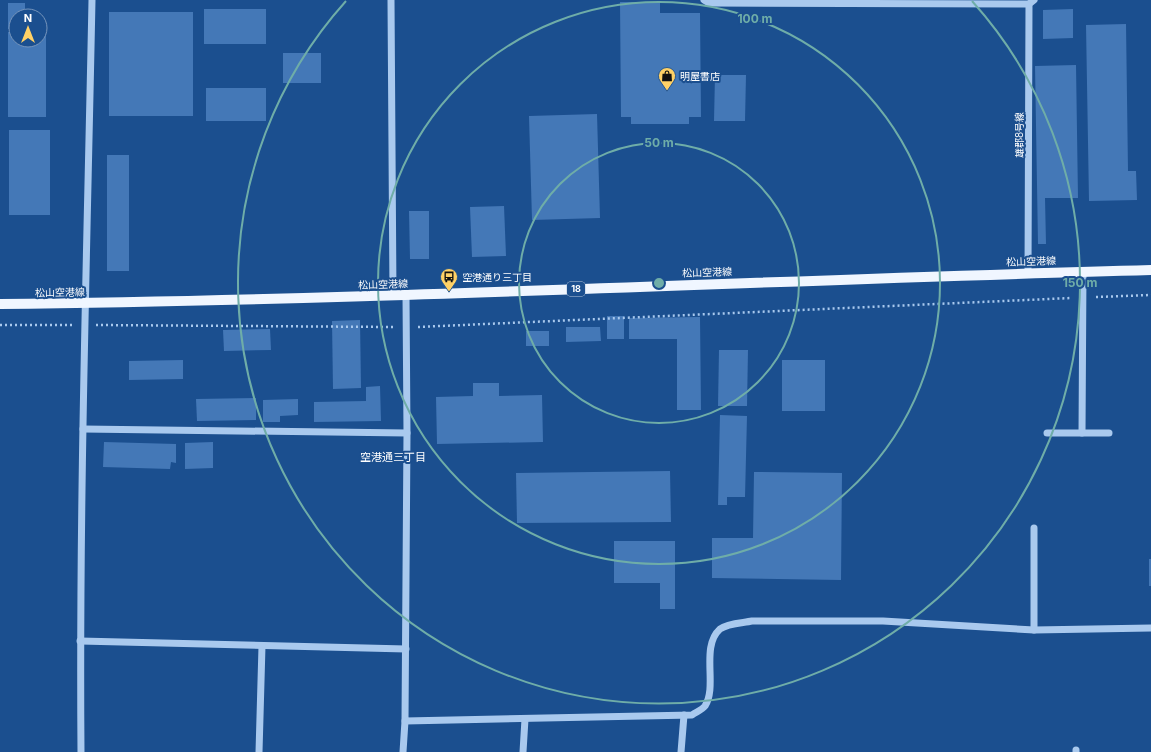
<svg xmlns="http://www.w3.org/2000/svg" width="1151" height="752" viewBox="0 0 1151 752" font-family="Inter,'Noto Sans JP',sans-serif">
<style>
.building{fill:#4478b7}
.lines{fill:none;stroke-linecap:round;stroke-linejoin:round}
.path{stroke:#a9c9ee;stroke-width:2.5;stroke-dasharray:2 3;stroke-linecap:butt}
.minor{stroke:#a9c9ee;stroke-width:7}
.major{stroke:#f0f6ff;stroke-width:10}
.ring{fill:none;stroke:#6fada8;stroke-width:2}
.labels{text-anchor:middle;stroke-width:4;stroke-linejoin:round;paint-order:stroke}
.shield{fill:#1b4f8f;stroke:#bbcadd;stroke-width:1}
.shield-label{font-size:9px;font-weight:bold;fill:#fff}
.poi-label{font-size:10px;fill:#fff;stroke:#1b4f8f;text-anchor:start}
.street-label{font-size:10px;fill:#fff;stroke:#1b4f8f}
.neighbourhood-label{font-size:11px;fill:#fff;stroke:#1b4f8f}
.centre{fill:#6fada8;stroke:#1b4f8f;stroke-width:2}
.ring-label{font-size:12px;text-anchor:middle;font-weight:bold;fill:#6fada8;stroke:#1b4f8f;stroke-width:4;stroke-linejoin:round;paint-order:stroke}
</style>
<rect width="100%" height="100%" fill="#1b4f8f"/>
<!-- building -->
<g class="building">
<path d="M620 2H660V13H700L701 117H689V124H631V117H621Z"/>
<path d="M8 3H25V16H16V29H8Z"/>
<rect x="204" y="9" width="62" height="35"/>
<path d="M1073 9V38L1043 39V10Z"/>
<rect x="109" y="12" width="84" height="104"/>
<path d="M1126 24 1128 171H1136L1137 200 1089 201 1086 25Z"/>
<path d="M8 32H16V40H40V32H46V117H8Z"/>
<rect x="283" y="53" width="38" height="30"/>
<path d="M1076 65 1078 198H1045L1046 244H1038L1035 66Z"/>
<path d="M715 75H746L745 121H714Z"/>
<rect x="206" y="88" width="60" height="33"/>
<path d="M597 114 600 218 532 220 529 116Z"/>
<rect x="9" y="130" width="41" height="85"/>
<rect x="107" y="155" width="22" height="116"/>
<path d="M504 206 506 256 472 257 470 207Z"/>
<path d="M409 211H429V259H410Z"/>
<rect x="607" y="316" width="17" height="23"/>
<path d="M700 317 701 410H677V339H629V318Z"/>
<path d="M360 320 361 388 333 389 332 321Z"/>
<path d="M566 327H600L601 341 566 342Z"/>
<path d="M270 329 271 350 224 351 223 330Z"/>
<rect x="526" y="331" width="23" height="15"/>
<path d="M719 350H748L747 406H718Z"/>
<path d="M183 360V379L129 380V361Z"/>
<rect x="782" y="360" width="43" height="51"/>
<path d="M473 383H499V396L542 395 543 442 437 444 436 397 473 396Z"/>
<path d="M380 386 381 421 314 422V402L366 401V387Z"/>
<path d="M256 398V420L197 421 196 399Z"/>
<path d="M298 399V415L280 416V422H263V400Z"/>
<path d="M720 415 747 416 745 497H727V505H718Z"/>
<path d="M104 442 176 444V463L171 462 170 469 103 467Z"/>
<path d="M213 442V468L185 469V443Z"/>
<path d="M670 471 671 522 517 523 516 473Z"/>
<path d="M754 472 842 473 841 580 712 578V538H753Z"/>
<path d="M614 541H675V609H660V583H614Z"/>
<rect x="1149" y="559" width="2" height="27"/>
</g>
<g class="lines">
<!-- path -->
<g class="path">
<path d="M1096 297 1151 295"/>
<path d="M0 325H73"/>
<path d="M96 325 393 327"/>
<path d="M418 327 1071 298"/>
</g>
<!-- minor -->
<g class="minor">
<path d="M391 0 393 296"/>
<path d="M704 0 709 3 1029 4"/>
<path d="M1028 273 1029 4 1034 0"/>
<path d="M406 295 407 433 405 721 692 715C696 712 702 710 705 706 718 686 700 647 720 629 728 623 743 623 752 621H883L1034 630 1151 628"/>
<path d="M83 429 407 433"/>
<path d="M1047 433H1109"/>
<path d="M1082 433 1083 271"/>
<path d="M1034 528V630"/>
<path d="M80 641 406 649"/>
<path d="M81 752C79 501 87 251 92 0"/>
<path d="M259 752 262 646"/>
<path d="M403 752 405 721"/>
<path d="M523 752 525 719"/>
<path d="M681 752 684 715"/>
<path d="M1076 752V750"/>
</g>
<!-- major -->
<path class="major" d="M0 304C384 300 767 280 1151 270"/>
</g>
<!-- distance rings -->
<g class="ring">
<circle cx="659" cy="283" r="140"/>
<circle cx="659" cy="283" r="281"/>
<path d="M972 1A421 421 0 1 1 346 1"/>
</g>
<!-- icons -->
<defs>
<symbol id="shop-pin" viewBox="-11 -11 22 30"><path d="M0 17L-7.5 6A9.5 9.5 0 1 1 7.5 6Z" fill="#ffd166" stroke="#1b4f8f"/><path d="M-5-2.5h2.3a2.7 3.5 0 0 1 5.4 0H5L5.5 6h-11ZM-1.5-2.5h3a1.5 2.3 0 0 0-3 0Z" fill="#111"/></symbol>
<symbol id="bus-pin" viewBox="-11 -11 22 30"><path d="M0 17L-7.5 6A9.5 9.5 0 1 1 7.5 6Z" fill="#ffd166" stroke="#1b4f8f"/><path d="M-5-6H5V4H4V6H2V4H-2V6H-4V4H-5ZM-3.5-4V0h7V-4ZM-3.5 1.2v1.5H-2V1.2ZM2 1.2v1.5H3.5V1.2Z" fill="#111"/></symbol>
</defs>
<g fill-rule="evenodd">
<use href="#shop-pin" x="657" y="66" width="20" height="27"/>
<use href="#bus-pin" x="439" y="267" width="20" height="27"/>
</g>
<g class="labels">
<!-- shield labels -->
<rect class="shield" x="567" y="282" width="18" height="14" rx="3"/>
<g class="shield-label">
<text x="576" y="292">18</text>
</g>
<!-- poi labels -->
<g class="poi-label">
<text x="680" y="80">明屋書店</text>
<text x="462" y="281">空港通り三丁目</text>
</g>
<!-- street labels -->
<g class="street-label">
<text transform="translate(1019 135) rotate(-90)" y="4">雄郡8号線</text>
<text transform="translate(1031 261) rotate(-2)" y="4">松山空港線</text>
<text transform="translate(707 272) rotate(-2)" y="4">松山空港線</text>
<text transform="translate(383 284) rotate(-2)" y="4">松山空港線</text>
<text transform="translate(60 292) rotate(-1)" y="4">松山空港線</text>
</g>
<!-- neighbourhood labels -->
<g class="neighbourhood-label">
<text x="393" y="461">空港通三丁目</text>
</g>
</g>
<circle cx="659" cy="283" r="6" class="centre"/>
<g class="ring-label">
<text x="755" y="23">100 m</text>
<text x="659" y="147">50 m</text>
<text x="1080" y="287">150 m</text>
</g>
<!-- north arrow -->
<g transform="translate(28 28)"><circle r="19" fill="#1b4f8f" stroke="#7695bc"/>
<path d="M0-3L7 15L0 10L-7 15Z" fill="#ffd166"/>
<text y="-6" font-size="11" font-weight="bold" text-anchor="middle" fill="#ffffff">N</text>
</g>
</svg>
